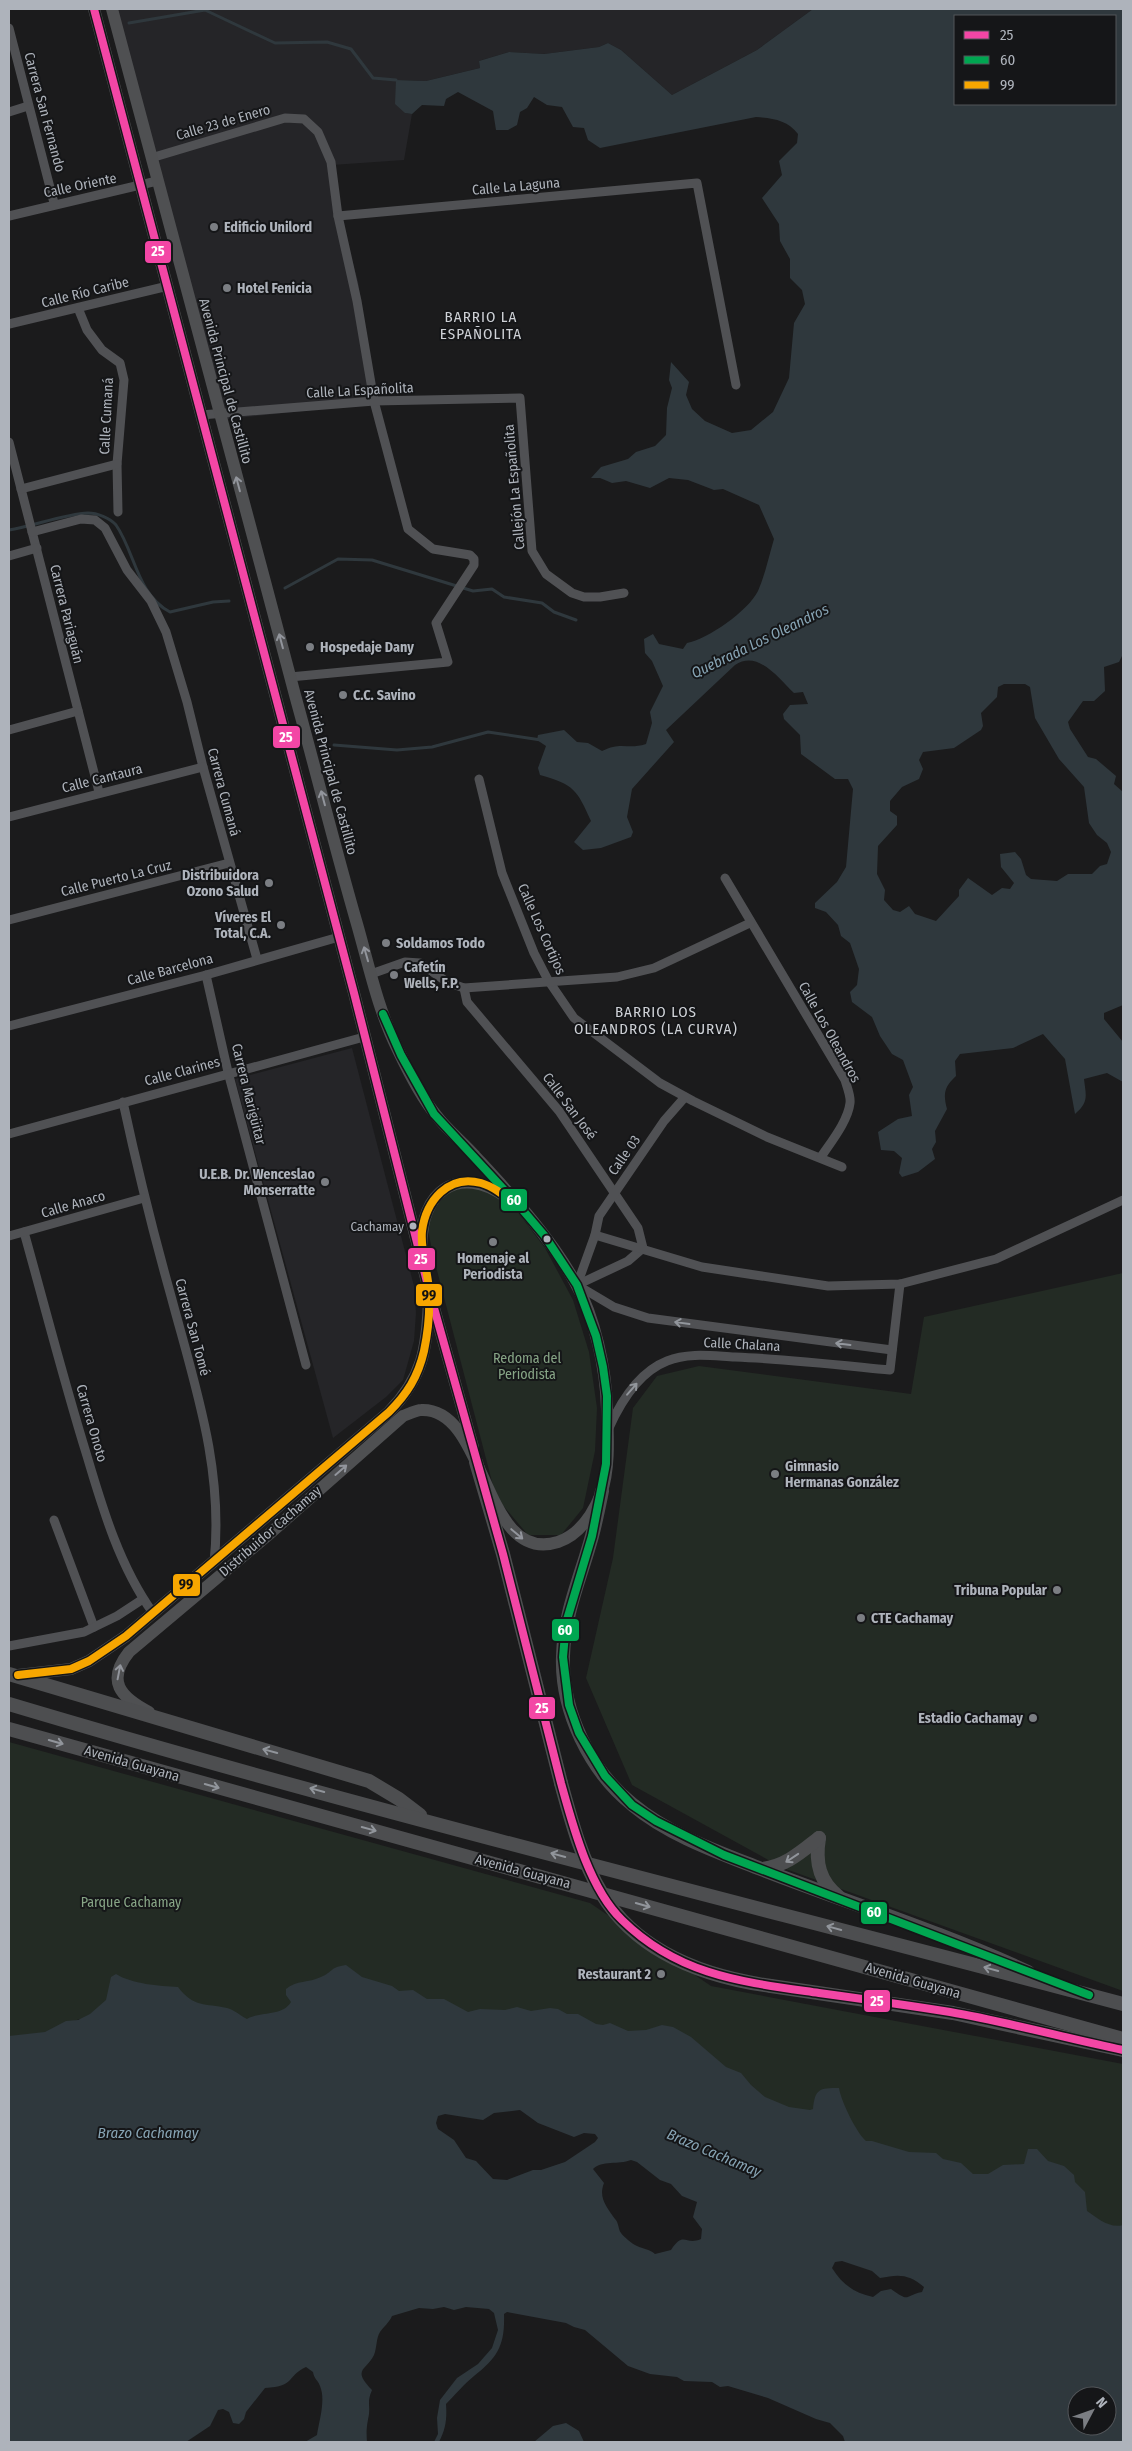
<svg xmlns="http://www.w3.org/2000/svg" width="1132" height="2451" viewBox="0 0 1132 2451" font-family="'Fira Sans Condensed',sans-serif">
<style>
.built{fill:#252528}
.green{fill:#232b24}
.water{fill:#2f383d;fill-rule:evenodd}
.lines{fill:none;stroke-linecap:round;stroke-linejoin:round}
.stream{stroke:#2f383d;stroke-width:3}
.street{stroke:#505154;stroke-width:9}
.secondary{stroke:#4f5052;stroke-width:12}
.primary{stroke:#4d4e50;stroke-width:14}
.primary-bridge{stroke:#4d4e50;stroke-width:14}
.bus-1-casing{stroke:#151618;stroke-width:11}
.bus-2-casing{stroke:#151618;stroke-width:11}
.bus-3-casing{stroke:#151618;stroke-width:11}
.bus-1{stroke:#f346a5;stroke-width:8}
.bus-2{stroke:#00a651;stroke-width:8}
.bus-3{stroke:#f7a600;stroke-width:8}
.oneway{stroke:#92959c}
.oneway2{stroke:#92969c}
.oneway3{stroke:#91959b}
.poi-dot{fill:#7b7e83;stroke:#151618;stroke-width:2}
.bus-dot{fill:#aeb3bb;stroke:#151618;stroke-width:2}
.labels{text-anchor:middle;stroke-width:4;stroke-linejoin:round;paint-order:stroke}
.bus-label{font-size:13px;fill:#aeb3bb;stroke:#151618;text-anchor:end}
.street-label{font-size:14px;fill:#aeb3bb;stroke:#151618}
.poi-label{font-size:14px;font-weight:bold;fill:#aeb3bb;stroke:#151618;text-anchor:start}
.park-label{font-size:14px;fill:#87a586;stroke:#151618}
.neighbourhood-label{font-size:15px;letter-spacing:1px;fill:#cfd2d7;stroke:#151618}
.water-label{font-size:15px;font-style:italic;fill:#87a4b4;stroke:#151618}
.line-badge{stroke:#151618;stroke-width:2}
.badge-label{font-size:14px;text-anchor:middle;font-weight:bold;fill:#fff}
.pale-badge-label{font-size:14px;text-anchor:middle;font-weight:bold;fill:#111}
</style>
<rect width="100%" height="100%" fill="#1b1b1c"/>
<!-- built -->
<g class="built">
<path d="M111 9H813L757 50 672 95 621 50 608 43 599 47 544 54 509 52 479 61 480 68 426 81 396 80 405 113 412 114 404 160 332 165 336 204 358 281 377 403 220 420Z"/>
<path d="M352 1048 414 1286 416 1313 414 1341 403 1380 386 1397 333 1438 235 1079Z"/>
</g>
<!-- green -->
<g class="green">
<path d="M470 1185 496 1193 517 1211 545 1248 573 1300 589 1352 597 1408 595 1451 583 1508 561 1535H528L496 1497 433 1255 425 1215 440 1192Z"/>
<path d="M1123 1273V1991L783 1868 632 1785 586 1678 613 1558 633 1408 657 1376 699 1366 911 1394 924 1317Z"/>
<path d="M9 1742 590 1903 711 1986 1123 2064V2235L264 2038 79 2019 9 2052Z"/>
</g>
<!-- water -->
<g class="water">
<path d="M813 9H1123V654L1119 662 1104 667 1105 691 1094 701H1083L1068 722 1070 729 1088 757 1096 759 1116 776 1114 784 1123 792V1005L1104 1013V1019L1123 1042V1082L1107 1073 1084 1079C1086 1096 1089 1102 1075 1114L1065 1059 1043 1034 1013 1048 960 1054 955 1061 956 1076C944 1087 943 1094 947 1109L935 1131 936 1142 932 1149 935 1159 918 1172 902 1177 899 1173 902 1158 894 1151 881 1150 878 1132 898 1119 912 1116 909 1095 913 1087 903 1060 892 1054 880 1036 872 1017 852 1002 850 992 857 985 859 969 850 943 841 936 838 925 826 912 815 908V903L837 882 846 867 853 789 848 779H835L801 754 800 735 784 719 783 714 790 705 808 704 803 692 794 693C779 679 758 649 735 665L666 730 674 742 632 789 627 817 633 832 631 837 601 848 583 850 574 842 591 821C577 790 575 785 540 775L538 768 546 746 537 740 538 735 564 730 577 742 588 743 602 751C622 741 627 750 646 744L652 723 650 712 663 686 652 661 645 653 644 639 653 634 659 644 683 649 687 643C708 639 748 611 758 591 765 575 769 556 774 539L759 505 723 489 714 490 688 480 669 478 650 488 626 481 612 483 600 478H591L601 467 628 459 636 452 655 446 666 435 667 408 672 388 669 380 671 362 689 382 686 395 692 409 705 421 732 433 751 430 773 412 789 378 794 323 805 304 802 290 790 278V259L780 241 779 224 762 198 782 175 779 161 797 143 798 134C788 120 772 118 756 117L600 148 588 140 584 128 573 127 562 107 547 105 534 97 527 108 520 112 517 125 508 130H496L493 111 458 92 446 99 444 106 422 105 412 114 405 113 395 104 396 80 426 81 480 68 479 61 509 52 544 54 599 47 608 43 621 50 672 95 757 50ZM956 16H1116V104H956ZM1004 684H1025L1030 687 1035 718 1059 759 1084 787 1089 823 1097 835 1107 843 1111 852 1107 864 1100 866 1092 874H1068L1057 881 1031 879 1026 875 1021 859 1015 852 1000 854 1001 867 1014 883 1010 889 1002 888 992 895 968 878 959 890V896L936 921 915 914 909 906 900 912 893 910 884 900 885 890 877 874 878 846 897 825V816L890 811V801L902 787 919 779 923 769 919 760 923 752 954 748 981 730 983 726 981 713 997 697 998 687Z"/>
<path d="M346 1965 362 1977 392 1986 399 1991 413 1990 427 1999H444L468 2012 480 2009 505 2010 517 2007 531 2011 550 2008 558 2009 567 2014H578L596 2024 603 2025 610 2023 628 2031 646 2030 662 2025 673 2027 691 2037 726 2067 741 2073 751 2085 765 2097 789 2107 810 2110 813 2109C815 2089 819 2088 839 2088 841 2101 856 2132 866 2141H872L909 2152 936 2153 943 2159 961 2163 973 2174H988L1003 2165 1024 2164 1028 2149H1037L1048 2161 1064 2166 1074 2175 1075 2182 1085 2192 1087 2211C1097 2218 1110 2229 1123 2225V2442H845L843 2436 830 2423 816 2419 768 2398 728 2386 720 2387 712 2382 684 2381 677 2377 650 2374 628 2366 585 2330 574 2327 566 2323 507 2312 504 2314C505 2345 498 2357 474 2376 464 2384 455 2395 446 2404 447 2418 446 2429 439 2442H434L438 2434 437 2418 440 2400 457 2378 478 2364 492 2348 498 2330 494 2313 489 2309 466 2307 454 2310 444 2307 433 2309 419 2308 392 2316C389 2323 384 2326 380 2332 376 2338 377 2348 374 2355 367 2370 351 2369 372 2390 367 2402 370 2404 369 2414 367 2425 366 2430 367 2442H305L317 2435C319 2421 326 2400 320 2386 318 2380 314 2379 313 2372L306 2367C285 2377 297 2386 265 2388L246 2412 244 2419 239 2424 233 2423 229 2412 223 2409 218 2410 210 2426 186 2442H9V2036L45 2032 66 2021 78 2020 90 2014 106 2000 111 1977 116 1974C132 1984 159 1986 178 1987 194 2008 205 2003 227 2008 233 2009 241 2016 247 2019 260 2011 282 2017 291 2002L286 1995V1989C296 1980 309 1983 321 1977 333 1972 330 1967 346 1965ZM520 2110 538 2123 574 2137 584 2133 595 2134 598 2138 595 2142 565 2162 541 2170H533L507 2180 493 2179 476 2161 466 2158 454 2140 438 2129 436 2123 438 2116 445 2114 483 2120 494 2113ZM631 2160 637 2162 660 2180 671 2184 682 2196 697 2202 693 2217 702 2229 701 2239C685 2246 684 2230 671 2250L655 2254C649 2249 643 2249 637 2246 632 2244 624 2237 621 2233 618 2229 619 2223 615 2219 607 2207 598 2198 604 2183L593 2169C602 2160 618 2165 631 2160ZM842 2261 872 2271 880 2278C899 2274 909 2274 924 2287L922 2292C903 2296 911 2303 891 2289L881 2291 873 2297C854 2293 842 2284 832 2268L835 2262ZM1077 2396H1107V2426H1077Z"/>
<path d="M566 2423 579 2431 584 2442H534L553 2426Z"/>
</g>
<g class="lines">
<!-- stream -->
<g class="stream">
<path d="M129 23 205 10 275 43 327 42 351 49 373 78 396 80"/>
<path d="M9 530C33 526 65 514 88 513 97 513 110 518 116 525 135 552 137 595 170 612L213 602 229 601"/>
<path d="M285 588 338 559 372 560 473 591 492 589 504 597 542 603 554 612 576 620"/>
<path d="M334 745 397 750 432 747 488 732 541 740"/>
</g>
<!-- street -->
<g class="street">
<path d="M9 28 54 203"/>
<path d="M9 112 28 106"/>
<path d="M151 158 285 118 304 119 318 132 331 162 338 216 357 301 374 401 408 529 433 549 470 555 474 559V565L436 623 448 662 290 677"/>
<path d="M9 216 157 181"/>
<path d="M338 216 697 183 736 385"/>
<path d="M78 308 87 330 102 350 120 363 124 380 117 464 118 512"/>
<path d="M9 324 168 286"/>
<path d="M201 415 374 401 520 398 532 551 546 574 572 593 584 597H600L624 593"/>
<path d="M9 442 99 792"/>
<path d="M21 489 117 464"/>
<path d="M32 532 81 519 95 520 105 528 127 570 151 601 166 632 187 702 203 767 257 959"/>
<path d="M9 556 37 548"/>
<path d="M9 730 78 711"/>
<path d="M479 779 502 873 534 953 548 980 574 1018 660 1083 693 1101 767 1137 842 1167"/>
<path d="M9 817 203 767"/>
<path d="M725 878 845 1080C847 1087 851 1096 850 1103 848 1121 831 1142 821 1157"/>
<path d="M9 920 229 863"/>
<path d="M371 974 405 962 420 963 447 982 464 988 617 977 654 968 750 923"/>
<path d="M206 975 228 1072 306 1365"/>
<path d="M464 988 467 1002 559 1111 638 1228 643 1248 628 1261 577 1285"/>
<path d="M9 1026 206 975 339 937"/>
<path d="M123 1102C137 1167 153 1232 171 1296 195 1386 224 1469 214 1563"/>
<path d="M9 1134 364 1037"/>
<path d="M24 1232C45 1307 64 1382 87 1456 103 1510 120 1567 153 1613"/>
<path d="M595 1235 702 1267 828 1286 900 1284 996 1259 1123 1200"/>
<path d="M9 1236 144 1198"/>
<path d="M577 1285 614 1307 648 1318 892 1350"/>
<path d="M577 1285 595 1235 599 1216 664 1121 685 1097"/>
<path d="M609 1428C621 1401 639 1372 667 1361 689 1352 713 1356 735 1357 787 1359 839 1365 890 1370L900 1284"/>
<path d="M54 1520 94 1627"/>
<path d="M9 1646 84 1632 117 1616 143 1599"/>
</g>
<!-- secondary -->
<g class="secondary">
<path d="M94 9 354 993 429 1290 473 1447"/>
<path d="M112 9C171 238 235 466 295 695 316 771 335 848 357 924 369 966 378 1010 398 1050 408 1071 421 1097 436 1115 447 1130 463 1142 475 1156 511 1195 549 1235 575 1282 595 1317 606 1369 607 1409 608 1436 610 1469 601 1494 593 1514 579 1535 558 1542 482 1566 488 1407 421 1410 417 1410 406 1415 403 1416L267 1536 129 1652C106 1681 120 1697 149 1712"/>
<path d="M422 1247C419 1192 459 1163 506 1197"/>
<path d="M18 1675 71 1669 89 1661 126 1636 389 1412C423 1377 427 1349 429 1301"/>
</g>
<!-- primary -->
<g class="primary">
<path d="M476 1462 503 1554 561 1783"/>
<path d="M602 1491C599 1506 596 1521 592 1536 581 1577 564 1613 563 1656 561 1711 590 1771 633 1805 669 1835 718 1852 761 1869 849 1903 941 1932 1028 1972"/>
<path d="M9 1674 369 1781 399 1799 420 1815"/>
<path d="M9 1704C377 1814 752 1905 1123 2004"/>
<path d="M9 1729 1123 2039"/>
<path d="M819 1838C815 1862 819 1882 839 1897"/>
<path d="M762 1869C786 1866 801 1852 819 1838"/>
<path d="M771 1986 953 2013 1123 2050"/>
</g>
<!-- primary-bridge -->
<path class="primary-bridge" d="M561 1783C571 1820 582 1861 602 1894 638 1953 706 1977 771 1986"/>
<defs>
<path id="bus-1" d="M94 9 354 993 429 1290 503 1554 561 1783C573 1826 589 1888 622 1920 679 1976 743 1982 819 1993 863 1999 906 2005 950 2012 1008 2022 1065 2038 1123 2050"/>
<path id="bus-2" d="M383 1014 401 1055 434 1114 521 1208 544 1235 577 1285 596 1336 603 1367 607 1396 606 1464 592 1536 566 1623 563 1657 569 1705 579 1733 605 1776 632 1805 656 1821 724 1855 1089 1995"/>
<path id="bus-3" d="M18 1675 71 1669 89 1661 126 1636 389 1412C407 1394 418 1377 424 1351 428 1332 430 1310 429 1291 428 1271 420 1251 422 1231 426 1201 448 1174 481 1183 495 1187 507 1198 519 1207"/>
</defs>
<!-- bus-1 casing -->
<use href="#bus-1" class="bus-1-casing"/>
<!-- bus-2 casing -->
<use href="#bus-2" class="bus-2-casing"/>
<!-- bus-3 casing -->
<use href="#bus-3" class="bus-3-casing"/>
<!-- bus-1 -->
<use href="#bus-1" class="bus-1"/>
<!-- bus-2 -->
<use href="#bus-2" class="bus-2"/>
<!-- bus-3 -->
<use href="#bus-3" class="bus-3"/>
</g>
<!-- one-way arrows -->
<defs><path id="oneway-shaft" d="M-6 0H5M1.5-3L5.5 0L1.5 3" fill="none" stroke-width="1.6" stroke-linecap="round" stroke-linejoin="round" transform="scale(1.25)"/></defs>
<g class="oneway">
<use href="#oneway-shaft" transform="translate(238 484) rotate(-105)"/>
<use href="#oneway-shaft" transform="translate(281 641) rotate(-105)"/>
<use href="#oneway-shaft" transform="translate(323 798) rotate(-105)"/>
<use href="#oneway-shaft" transform="translate(366 954) rotate(-106)"/>
<use href="#oneway-shaft" transform="translate(341 1470) rotate(-41)"/>
<use href="#oneway-shaft" transform="translate(517 1534) rotate(40)"/>
<use href="#oneway-shaft" transform="translate(119 1672) rotate(-79)"/>
</g>
<g class="oneway2">
<use href="#oneway-shaft" transform="translate(682 1323) rotate(-172)"/>
<use href="#oneway-shaft" transform="translate(843 1344) rotate(-173)"/>
<use href="#oneway-shaft" transform="translate(632 1389) rotate(-49)"/>
</g>
<g class="oneway3">
<use href="#oneway-shaft" transform="translate(56 1742) rotate(16)"/>
<use href="#oneway-shaft" transform="translate(270 1751) rotate(-165)"/>
<use href="#oneway-shaft" transform="translate(212 1786) rotate(16)"/>
<use href="#oneway-shaft" transform="translate(317 1790) rotate(-165)"/>
<use href="#oneway-shaft" transform="translate(369 1829) rotate(15)"/>
<use href="#oneway-shaft" transform="translate(558 1855) rotate(-165)"/>
<use href="#oneway-shaft" transform="translate(792 1858) rotate(146)"/>
<use href="#oneway-shaft" transform="translate(643 1905) rotate(16)"/>
<use href="#oneway-shaft" transform="translate(834 1928) rotate(-165)"/>
<use href="#oneway-shaft" transform="translate(991 1969) rotate(-165)"/>
</g>
<!-- markers -->
<g class="poi-dot">
<circle cx="214" cy="227" r="5"/>
<circle cx="227" cy="288" r="5"/>
<circle cx="310" cy="647" r="5"/>
<circle cx="343" cy="695" r="5"/>
<circle cx="269" cy="883" r="5"/>
<circle cx="281" cy="925" r="5"/>
<circle cx="386" cy="943" r="5"/>
<circle cx="394" cy="975" r="5"/>
<circle cx="325" cy="1182" r="5"/>
<circle cx="493" cy="1242" r="5"/>
<circle cx="775" cy="1474" r="5"/>
<circle cx="1057" cy="1590" r="5"/>
<circle cx="861" cy="1618" r="5"/>
<circle cx="1033" cy="1718" r="5"/>
<circle cx="661" cy="1974" r="5"/>
</g>
<g class="bus-dot">
<circle cx="413" cy="1226" r="4.5"/>
<circle cx="547" cy="1239" r="4.5"/>
</g>
<g class="labels">
<!-- bus labels -->
<g class="bus-label">
<text x="404" y="1231">Cachamay</text>
</g>
<!-- street labels -->
<g class="street-label">
<text transform="translate(45 112) rotate(75)" y="5">Carrera San Fernando</text>
<text transform="translate(223 122) rotate(-16)" y="5">Calle 23 de Enero</text>
<text transform="translate(80 185) rotate(-12)" y="5">Calle Oriente</text>
<text transform="translate(516 186) rotate(-5)" y="5">Calle La Laguna</text>
<text transform="translate(85 292) rotate(-14)" y="5">Calle Río Caribe</text>
<text transform="translate(226 381) rotate(75)" y="5">Avenida Principal de Castillito</text>
<text transform="translate(360 390) rotate(-3)" y="5">Calle La Españolita</text>
<text transform="translate(106 416) rotate(-87)" y="5">Calle Cumaná</text>
<text transform="translate(514 487) rotate(-95)" y="5">Callejón La Españolita</text>
<text transform="translate(67 614) rotate(76)" y="5">Carrera Pariaguán</text>
<text transform="translate(331 772) rotate(75)" y="5">Avenida Principal de Castillito</text>
<text transform="translate(102 778) rotate(-14)" y="5">Calle Cantaura</text>
<text transform="translate(224 792) rotate(75)" y="5">Carrera Cumaná</text>
<text transform="translate(116 878) rotate(-14)" y="5">Calle Puerto La Cruz</text>
<text transform="translate(542 929) rotate(66)" y="5">Calle Los Cortijos</text>
<text transform="translate(170 969) rotate(-15)" y="5">Calle Barcelona</text>
<text transform="translate(830 1032) rotate(61)" y="5">Calle Los Oleandros</text>
<text transform="translate(182 1071) rotate(-15)" y="5">Calle Clarines</text>
<text transform="translate(249 1094) rotate(76)" y="5">Carrera Marigüitar</text>
<text transform="translate(570 1106) rotate(53)" y="5">Calle San José</text>
<text transform="translate(624 1155) rotate(-55)" y="5">Calle 03</text>
<text transform="translate(73 1204) rotate(-16)" y="5">Calle Anaco</text>
<text transform="translate(193 1327) rotate(75)" y="5">Carrera San Tomé</text>
<text transform="translate(742 1344) rotate(3)" y="5">Calle Chalana</text>
<text transform="translate(92 1423) rotate(74)" y="5">Carrera Onoto</text>
<text transform="translate(270 1531) rotate(-41)" y="5">Distribuidor Cachamay</text>
<text transform="translate(132 1763) rotate(16)" y="5">Avenida Guayana</text>
<text transform="translate(523 1871) rotate(15)" y="5">Avenida Guayana</text>
<text transform="translate(913 1980) rotate(16)" y="5">Avenida Guayana</text>
</g>
<!-- poi labels -->
<g class="poi-label">
<text x="224" y="232">Edificio Unilord</text>
<text x="237" y="293">Hotel Fenicia</text>
<text x="320" y="652">Hospedaje Dany</text>
<text x="353" y="700">C.C. Savino</text>
<text x="259" y="880" text-anchor="end">Distribuidora<tspan x="259" dy="16">Ozono Salud</tspan></text>
<text x="271" y="922" text-anchor="end">Víveres El<tspan x="271" dy="16">Total, C.A.</tspan></text>
<text x="396" y="948">Soldamos Todo</text>
<text x="404" y="972">Cafetín<tspan x="404" dy="16">Wells, F.P.</tspan></text>
<text x="315" y="1179" text-anchor="end">U.E.B. Dr. Wenceslao<tspan x="315" dy="16">Monserratte</tspan></text>
<text x="493" y="1263" text-anchor="middle">Homenaje al<tspan x="493" dy="16">Periodista</tspan></text>
<text x="785" y="1471">Gimnasio<tspan x="785" dy="16">Hermanas González</tspan></text>
<text x="1047" y="1595" text-anchor="end">Tribuna Popular</text>
<text x="871" y="1623">CTE Cachamay</text>
<text x="1023" y="1723" text-anchor="end">Estadio Cachamay</text>
<text x="651" y="1979" text-anchor="end">Restaurant 2</text>
</g>
<!-- park labels -->
<g class="park-label">
<text x="527" y="1363">Redoma del<tspan x="527" dy="16">Periodista</tspan></text>
<text x="131" y="1907">Parque Cachamay</text>
</g>
<!-- neighbourhood labels -->
<g class="neighbourhood-label">
<text x="481" y="322">BARRIO LA<tspan x="481" dy="17">ESPAÑOLITA</tspan></text>
<text x="656" y="1017">BARRIO LOS<tspan x="656" dy="17">OLEANDROS (LA CURVA)</tspan></text>
</g>
<!-- water labels -->
<g class="water-label">
<text transform="translate(760 641) rotate(-26)" y="5">Quebrada Los Oleandros</text>
<text x="148" y="2138">Brazo Cachamay</text>
<text transform="translate(714 2153) rotate(23)" y="5">Brazo Cachamay</text>
</g>
</g>
<g class="line-badge">
<rect x="144" y="240" width="28" height="24" rx="5" fill="#f346a5"/>
<rect x="272" y="725" width="29" height="24" rx="5" fill="#f346a5"/>
<rect x="500" y="1188" width="28" height="24" rx="5" fill="#00a651"/>
<rect x="407" y="1247" width="29" height="24" rx="5" fill="#f346a5"/>
<rect x="415" y="1283" width="28" height="24" rx="5" fill="#f7a600"/>
<rect x="172" y="1573" width="29" height="24" rx="5" fill="#f7a600"/>
<rect x="551" y="1618" width="29" height="24" rx="5" fill="#00a651"/>
<rect x="528" y="1696" width="28" height="24" rx="5" fill="#f346a5"/>
<rect x="860" y="1901" width="28" height="24" rx="5" fill="#00a651"/>
<rect x="863" y="1989" width="28" height="24" rx="5" fill="#f346a5"/>
</g>
<g class="badge-label">
<text x="158" y="256">25</text>
<text x="286" y="742">25</text>
<text x="514" y="1205">60</text>
<text x="421" y="1264">25</text>
<text x="565" y="1635">60</text>
<text x="542" y="1713">25</text>
<text x="874" y="1917">60</text>
<text x="877" y="2006">25</text>
</g>
<g class="pale-badge-label">
<text x="429" y="1300">99</text>
<text x="186" y="1589">99</text>
</g>
<!-- border -->
<rect width="1132" height="2451" fill="none" stroke="#aeb3bb" stroke-width="20"/>
<!-- legend -->
<rect x="954" y="15" width="162" height="90" fill="#151618" stroke="#525559"/>
<rect x="964" y="31" width="25" height="8" fill="#f346a5" stroke="#525559"/>
<text x="1000" y="40" font-size="15" fill="#aeb3bb">25</text>
<rect x="964" y="56" width="25" height="8" fill="#00a651" stroke="#525559"/>
<text x="1000" y="65" font-size="15" fill="#aeb3bb">60</text>
<rect x="964" y="81" width="25" height="8" fill="#f7a600" stroke="#525559"/>
<text x="1000" y="90" font-size="15" fill="#aeb3bb">99</text>
<!-- north arrow -->
<g transform="translate(1092 2411) rotate(49)"><circle r="24" fill="#151618" stroke="#525559"/>
<path d="M0-4L9 19L0 12L-9 19Z" fill="#7b7e83"/>
<text y="-8" font-size="14" font-weight="bold" text-anchor="middle" fill="#aeb3bb">N</text>
</g>
</svg>
